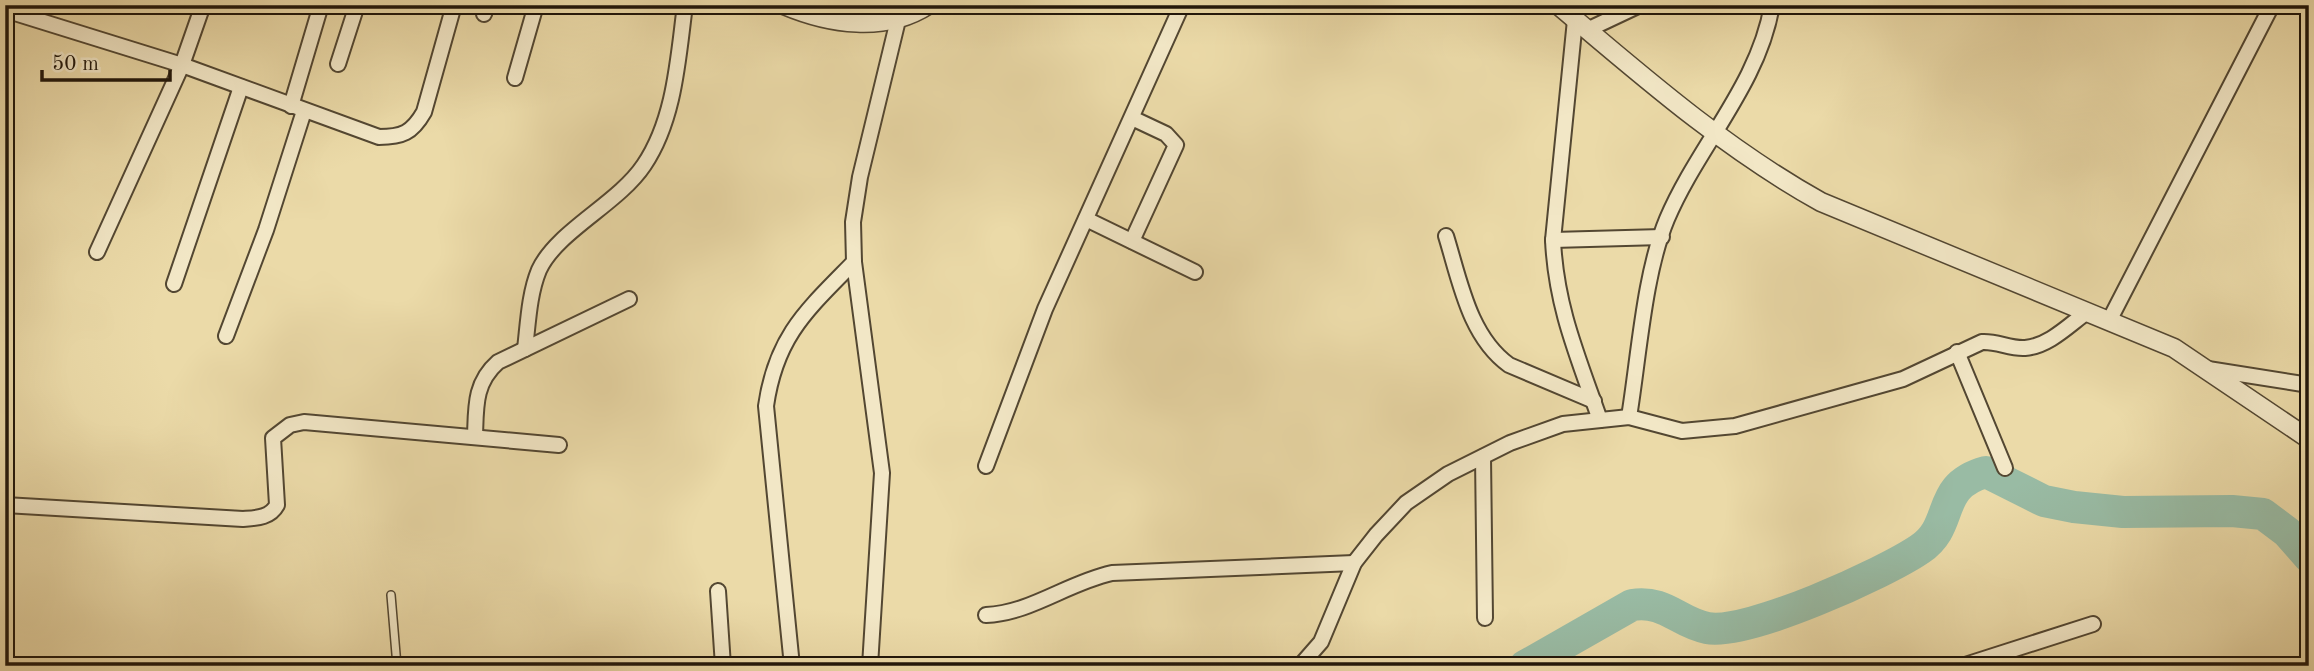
<svg xmlns="http://www.w3.org/2000/svg" width="2314" height="671" viewBox="0 0 2314 671" font-family="'Old Standard TT',serif">
<style>
.lines{fill:none;stroke-linecap:round;stroke-linejoin:round}
.river{stroke:#99bba4;stroke-width:32}
.service-casing{stroke:#534732;stroke-width:10}
.minor-casing{stroke:#534732;stroke-width:18}
.tertiary-casing{stroke:#534732;stroke-width:21}
.service{stroke:#f2e7c6;stroke-width:7}
.minor{stroke:#f2e7c6;stroke-width:14}
.tertiary{stroke:#f2e7c6;stroke-width:18}
</style>
<rect width="100%" height="100%" fill="#ebdaa8"/>
<filter id="stains"><feTurbulence type="fractalNoise" baseFrequency=".00286" numOctaves="4"/><feColorMatrix values="0 0 0 0 .2 0 0 0 0 .09 0 0 0 0 .02 0 0 0 .5 -.17"/></filter>
<radialGradient id="worn" r=".72"><stop offset=".6" stop-color="#630" stop-opacity="0"/><stop offset="1" stop-color="#630" stop-opacity=".3"/></radialGradient>
<g class="lines">
<!-- river -->
<path class="river" d="M1525 666 1632 605C1666 600 1677 622 1707 628 1747 636 1885 573 1920 549 1956 525 1934 486 1986 472L2044 501 2074 507 2123 512 2232 511 2263 514 2287 532 2309 557"/>
<defs>
<path id="service" d="M391 595 397 666"/>
<g id="minor">
<path d="M5 10 182 65 379 137C402 137 412 133 424 112L454 5"/>
<path d="M484 14 487 5"/>
<path d="M1575 20 1553 240C1556 307 1578 357 1600 420"/>
<path d="M1587 30 1640 5"/>
<path d="M338 64 357 5"/>
<path d="M515 78 536 5"/>
<path d="M291 106 321 5"/>
<path d="M1132 118 1166 134 1176 145 1132 241"/>
<path d="M1086 219 1195 272"/>
<path d="M1446 236C1460 281 1469 336 1509 365L1594 401"/>
<path d="M1553 240 1662 237"/>
<path d="M97 252 182 65 203 5"/>
<path d="M174 284 241 87"/>
<path d="M2109 321 2272 5"/>
<path d="M226 336 266 230 304 111"/>
<path d="M525 349C528 324 529 294 539 270 557 231 618 204 644 165 675 119 678 58 685 5"/>
<path d="M1957 352 2005 468"/>
<path d="M2208 369 2309 385"/>
<path d="M1629 417C1639 356 1644 274 1667 219 1698 146 1759 84 1772 5"/>
<path d="M475 437C476 408 474 383 498 362L629 299"/>
<path d="M1483 457 1485 618"/>
<path d="M986 466 1045 309 1182 5"/>
<path d="M5 505 243 519C256 518 270 518 277 505L273 438 290 425 304 422 559 445"/>
<path d="M718 591 723 666"/>
<path d="M986 615C1031 613 1067 583 1112 573L1354 563"/>
<path d="M792 666 766 406C776 336 807 310 854 262"/>
<path d="M870 666 882 473 854 262 853 222 860 177 898 20"/>
<path d="M1300 666 1321 642 1354 563 1376 535 1406 503 1448 474 1510 443 1563 424 1629 417 1682 431 1735 426 1903 379 1982 342C1997 341 2010 349 2025 348 2049 346 2069 325 2087 312"/>
<path d="M1962 666 2093 624"/>
</g>
<g id="tertiary">
<path d="M784 5C829 24 885 33 928 5"/>
<path d="M1558 5C1642 76 1724 148 1821 202L2174 348 2309 439"/>
</g>
</defs>
<!-- service casing -->
<use href="#service" class="service-casing"/>
<!-- minor casing -->
<use href="#minor" class="minor-casing"/>
<!-- tertiary casing -->
<use href="#tertiary" class="tertiary-casing"/>
<!-- service -->
<use href="#service" class="service"/>
<!-- minor -->
<use href="#minor" class="minor"/>
<!-- tertiary -->
<use href="#tertiary" class="tertiary"/>
</g>
<!-- margin -->
<rect width="2314" height="671" fill="none" stroke="#ebdaa8" stroke-width="28"/>
<rect x="7" y="7" width="2300" height="657" fill="none" stroke="#20160a" stroke-width="3.5"/>
<rect x="14" y="14" width="2286" height="643" fill="none" stroke="#20160a" stroke-width="2"/>
<!-- scale -->
<path d="M42 70v10h128v-10" fill="none" stroke="#20160a" stroke-width="3.5"/>
<text x="52" y="70" font-size="21" fill="#20160a" stroke="#f2e7c6" stroke-width="5" paint-order="stroke">50 m</text>
<rect width="100%" height="100%" filter="url(#stains)"/>
<rect width="100%" height="100%" fill="url(#worn)"/>
</svg>
